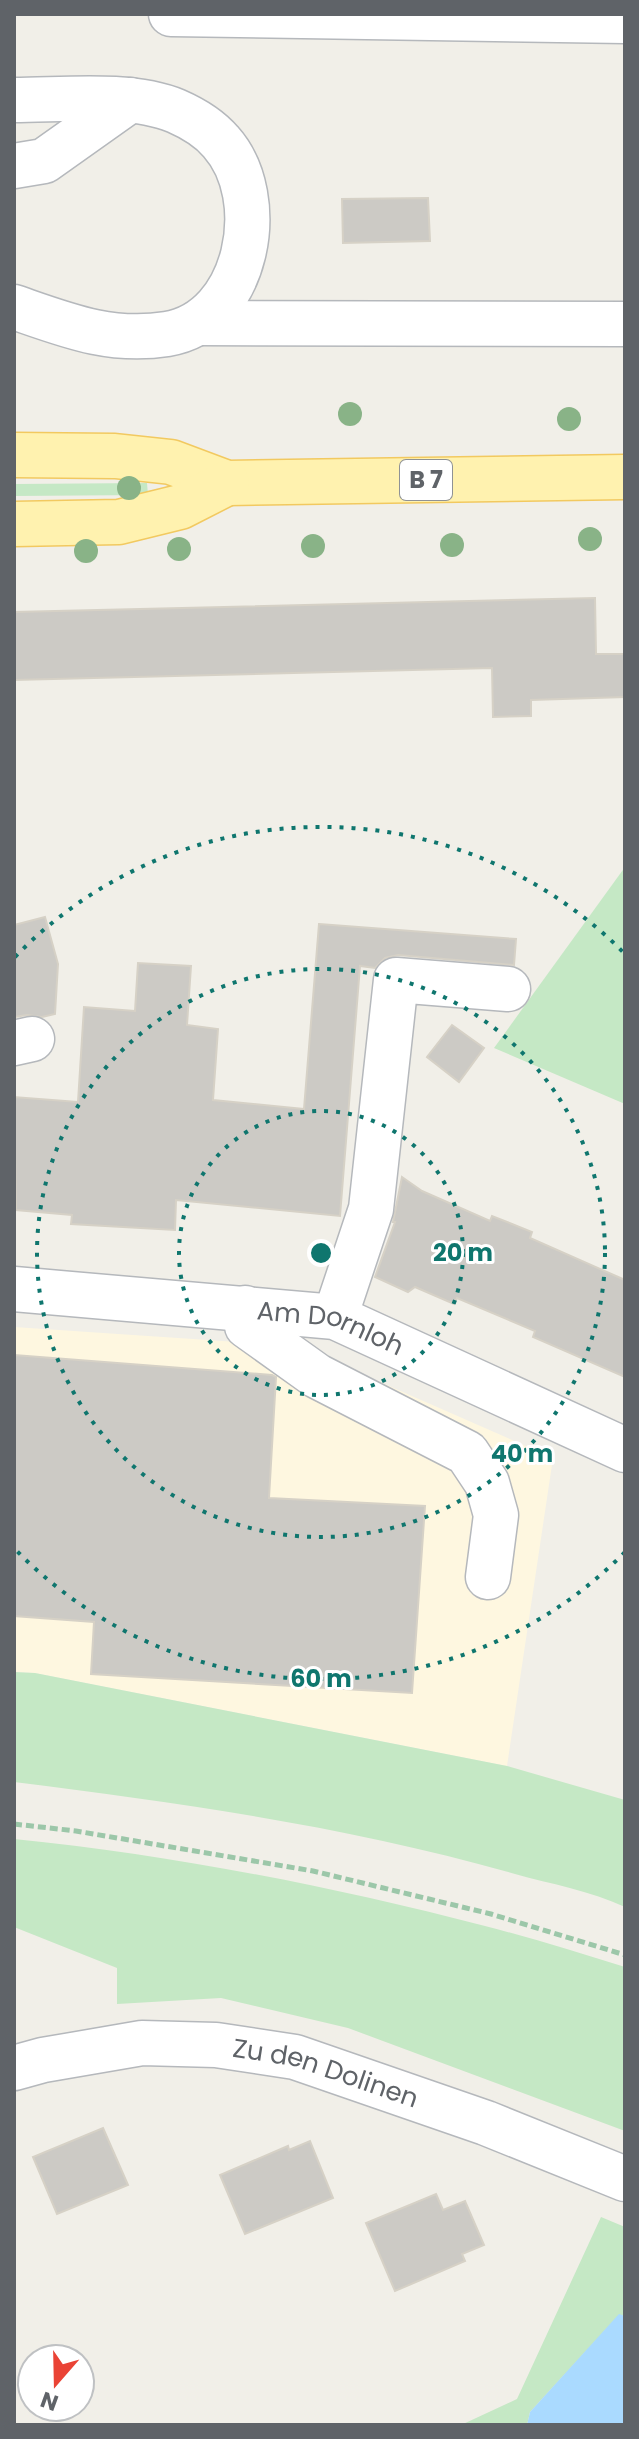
<svg xmlns="http://www.w3.org/2000/svg" width="639" height="2439" viewBox="0 0 639 2439" font-family="Poppins,sans-serif">
<style>
.commercial{fill:#fef7e0}
.green{fill:#c5e8c5}
.water{fill:#aadaff}
.building{fill:#cccac5;stroke:#d6d1c6;stroke-width:2}
.lines{fill:none;stroke-linecap:round;stroke-linejoin:round}
.minor-casing{stroke:#b5b8bc;stroke-width:47}
.major-casing{stroke:#f2c960;stroke-width:47}
.path{stroke:#9cc7a9;stroke-width:5;stroke-dasharray:8 4;stroke-linecap:butt}
.minor{stroke:#fff;stroke-width:44}
.major{stroke:#fff2af;stroke-width:44}
.tree{fill:#89b387}
.ring{fill:none;stroke:#0f766e;stroke-width:4;stroke-dasharray:4 8}
.labels{text-anchor:middle;stroke-width:6;stroke-linejoin:round;paint-order:stroke}
.shield{fill:#fff;stroke:#8f9295;stroke-width:2}
.shield-label{font-size:24px;font-weight:bold;fill:#5f6368}
.street-label{font-size:26px;fill:#5f6368;stroke:#fff}
.centre{fill:#0f766e;stroke:#fff;stroke-width:4}
.ring-label{font-size:24px;text-anchor:middle;font-weight:bold;fill:#0f766e;stroke:#fff;stroke-width:6;stroke-linejoin:round;paint-order:stroke}
</style>
<rect width="100%" height="100%" fill="#f1efe8"/>
<!-- commercial -->
<path class="commercial" d="M14 1327 298 1346 553 1458 507 1766 35 1673 14 1672Z"/>
<!-- green -->
<g class="green">
<path d="M147 483 148 495 14 496V484Z"/>
<path d="M625 867V1104L494 1048Z"/>
<path d="M14 1672 35 1673 507 1766 625 1800V1907C591 1891 551 1884 515 1874 352 1827 182 1803 14 1782Z"/>
<path d="M14 1839C172 1855 331 1886 485 1926 532 1938 579 1953 625 1967V2131L348 2028 221 1998 117 2004V1968L14 1927Z"/>
<path d="M601 2217 625 2227V2316L619 2315 530 2412 527 2425H461L517 2399Z"/>
</g>
<!-- water -->
<path class="water" d="M619 2314 625 2316V2425H527L530 2412Z"/>
<!-- building -->
<g class="building">
<path d="M428 198 430 241 343 243 342 199Z"/>
<path d="M595 598 596 654H625V697L531 700V716L493 717 492 668 14 680V612Z"/>
<path d="M45 917 58 964 55 1014 42 1017 27 1015 14 1017V925Z"/>
<path d="M319 924 516 939 514 965 398 955 385 958 375 968 360 966 340 1216 176 1200 175 1230 71 1224 72 1215 16 1210 14 1097 78 1102 84 1007 135 1011 138 963 191 966 187 1025 218 1029 213 1100 304 1109Z"/>
<path d="M452 1025 484 1048 459 1082 427 1057Z"/>
<path d="M402 1177 422 1191 490 1221 492 1216 532 1232 530 1238 625 1280V1377L533 1337 535 1331 457 1298 454 1304 415 1287 408 1292 375 1277 395 1222H393Z"/>
<path d="M14 1355 272 1375 276 1377 269 1498 425 1506 412 1693 91 1674 94 1622 14 1616Z"/>
<path d="M103 2128 128 2185 57 2214 33 2157Z"/>
<path d="M310 2141 333 2198 245 2234 220 2175 288 2146 289 2150Z"/>
<path d="M436 2194 443 2210 465 2201 484 2245 462 2254 465 2261 395 2291 366 2223Z"/>
</g>
<g class="lines">
<defs>
<g id="minor">
<path d="M171 14 625 21"/>
<path d="M14 100C63 100 130 92 176 111 192 118 210 129 221 142 271 198 248 321 167 334 110 343 66 325 14 307"/>
<path d="M14 166 44 161 130 100"/>
<path d="M198 323 625 324"/>
<path d="M14 1043 32 1039"/>
<path id="s1" d="M14 1289 335 1317 625 1450"/>
<path d="M245 1308 247 1326 317 1376 467 1453 487 1483 496 1515 488 1577"/>
<path d="M335 1317 371 1209 396 980 508 989"/>
<path id="s2" d="M14 2068 43 2060 142 2043 216 2045 295 2057 486 2123 625 2179"/>
</g>
<g id="major">
<path d="M14 455 115 456 171 462 227 483 625 477"/>
<path d="M14 524 119 522 180 507 227 483"/>
</g>
</defs>
<!-- minor casing -->
<use href="#minor" class="minor-casing"/>
<!-- major casing -->
<use href="#major" class="major-casing"/>
<!-- path -->
<path class="path" d="M14 1824 76 1831 313 1871 491 1914 625 1955"/>
<!-- minor -->
<use href="#minor" class="minor"/>
<!-- major -->
<use href="#major" class="major"/>
</g>
<!-- trees -->
<g class="tree">
<circle cx="350" cy="414" r="12"/>
<circle cx="569" cy="419" r="12"/>
<circle cx="129" cy="488" r="12"/>
<circle cx="590" cy="539" r="12"/>
<circle cx="452" cy="545" r="12"/>
<circle cx="313" cy="546" r="12"/>
<circle cx="179" cy="549" r="12"/>
<circle cx="86" cy="551" r="12"/>
</g>
<!-- distance rings -->
<g class="ring">
<circle cx="321" cy="1253" r="142"/>
<circle cx="321" cy="1253" r="284"/>
<path d="M625 1552A426 426 0 0 1 15 1549M15 957A426 426 0 0 1 625 954"/>
</g>
<g class="labels">
<!-- shield labels -->
<rect class="shield" x="400" y="460" width="52" height="40" rx="6"/>
<g class="shield-label">
<text x="426" y="488">B 7</text>
</g>
<!-- street labels -->
<g class="street-label">
<text dy="9" stroke="none"><textPath href="#s1" startOffset="320">Am Dornloh</textPath></text>
<text dy="9" stroke="none"><textPath href="#s2" startOffset="318">Zu den Dolinen</textPath></text>
</g>
</g>
<circle cx="321" cy="1253" r="12" class="centre"/>
<g class="ring-label">
<text x="463" y="1261">20 m</text>
<text x="522" y="1462">40 m</text>
<text x="321" y="1687">60 m</text>
</g>
<!-- border -->
<rect width="639" height="2439" fill="none" stroke="#5f6368" stroke-width="32"/>
<!-- north arrow -->
<g transform="translate(56 2383) rotate(200)"><circle r="38" fill="#ffffff" stroke="#bfc1c3" stroke-width="2"/>
<path d="M0-6L14 30L0 20L-14 30Z" fill="#ea4335"/>
<text y="-12" font-size="22" font-weight="bold" text-anchor="middle" fill="#5f6368">N</text>
</g>
</svg>
